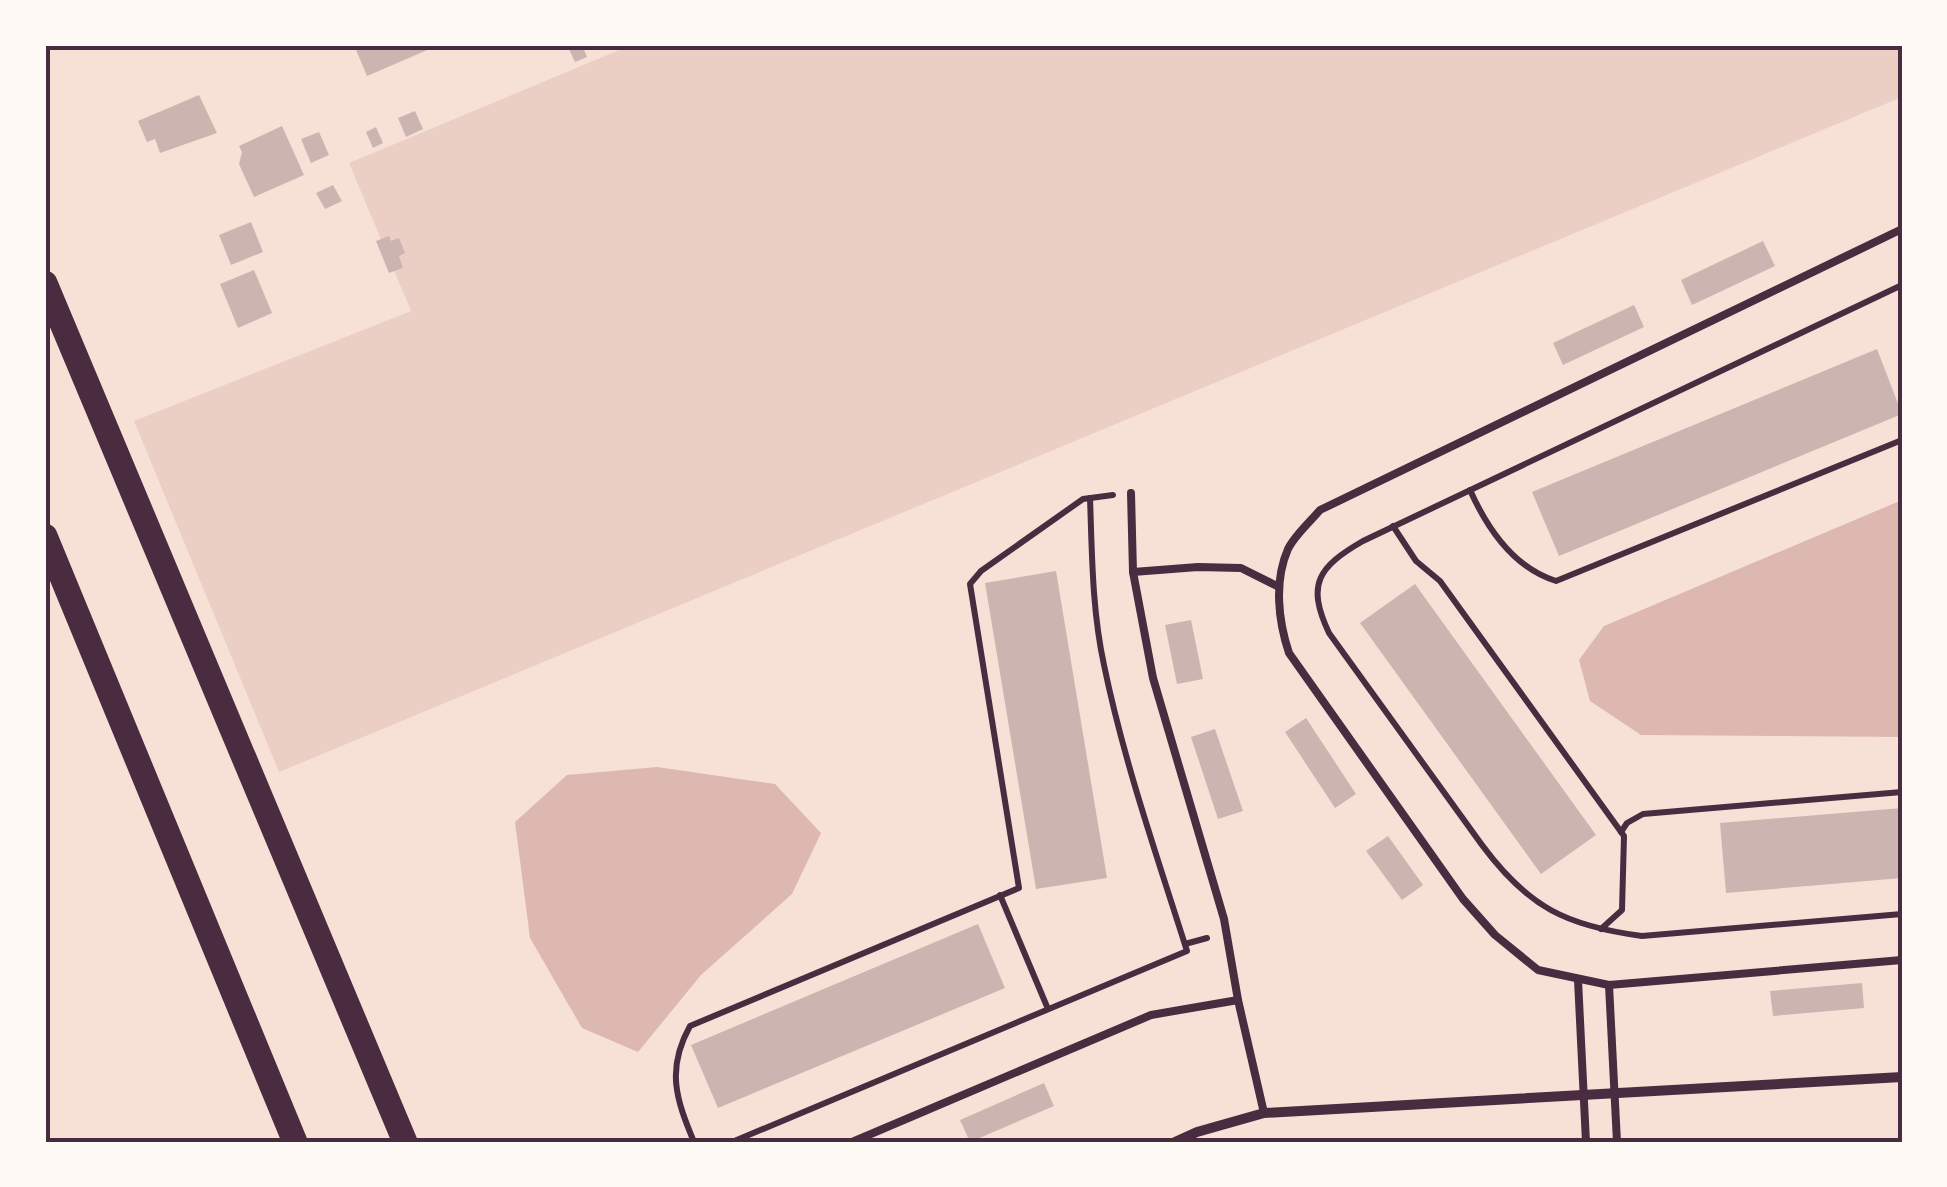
<svg xmlns="http://www.w3.org/2000/svg" width="1947" height="1187" viewBox="0 0 1947 1187" font-family="Cabin,sans-serif">
<style>
.green{fill:#ebcfc5}
.water{fill:#dcb8b0}
.building{fill:#ccb4b1}
.lines{fill:none;stroke-linecap:round;stroke-linejoin:round}
.path{stroke:#4a2c40;stroke-width:6}
.service{stroke:#4a2c40;stroke-width:8}
.minor{stroke:#4a2c40;stroke-width:10}
.primary{stroke:#4a2c40;stroke-width:25}
.neatline{fill:none;stroke:#4a2c40;stroke-width:4}
</style>
<rect width="100%" height="100%" fill="#f7e1d7"/>
<!-- green -->
<path class="green" d="M631 45H1902V97L279 772 134 421 411 311 349 163Z"/>
<!-- water -->
<g class="water">
<path d="M1902 500V737L1641 735 1590 701 1579 660 1604 626Z"/>
<path d="M657 767 775 784 821 833 792 894 701 975 638 1052 582 1028 530 938 515 822 567 775Z"/>
</g>
<!-- building -->
<g class="building">
<path d="M354 45H439L367 76Z"/>
<path d="M567 45H582L587 57 575 62Z"/>
<path d="M199 95 217 133 160 153 155 139 147 142 138 121Z"/>
<path d="M415 111 423 129 406 137 398 118Z"/>
<path d="M282 126 304 175 254 197 239 164 242 152 239 146Z"/>
<path d="M376 127 383 143 373 148 366 132Z"/>
<path d="M319 132 329 155 311 163 301 139Z"/>
<path d="M333 185 342 201 325 209 316 193Z"/>
<path d="M251 222 263 252 231 265 219 235Z"/>
<path d="M389 236 391 241 399 238 405 253 399 256 403 268 389 273 376 241Z"/>
<path d="M1763 241 1775 266 1692 305 1681 280Z"/>
<path d="M254 270 272 313 238 328 220 284Z"/>
<path d="M1634 305 1644 327 1563 365 1553 343Z"/>
<path d="M1877 349 1902 414 1559 556 1532 492Z"/>
<path d="M1056 571 1107 878 1036 889 985 583Z"/>
<path d="M1415 584 1596 835 1541 874 1360 623Z"/>
<path d="M1191 620 1203 679 1177 684 1165 625Z"/>
<path d="M1306 718 1356 794 1335 808 1285 732Z"/>
<path d="M1215 729 1243 811 1218 819 1191 737Z"/>
<path d="M1902 808V878L1726 893 1720 823Z"/>
<path d="M1388 836 1423 885 1402 900 1366 851Z"/>
<path d="M978 924 1005 988 718 1108 691 1045Z"/>
<path d="M1862 983 1864 1008 1773 1016 1770 991Z"/>
<path d="M1044 1083 1054 1106 970 1142 960 1120Z"/>
</g>
<g class="lines">
<!-- path -->
<g class="path">
<path d="M1902 285 1363 541C1318 567 1306 584 1329 633L1482 845C1528 907 1566 926 1642 936L1902 914"/>
<path d="M1470 490C1487 528 1514 568 1556 581L1902 440"/>
<path d="M1393 526 1416 561 1440 581 1624 836 1622 910 1601 929"/>
<path d="M1621 832 1627 823 1643 814 1902 792"/>
<path d="M1000 895 1048 1009"/>
<path d="M1185 944 1207 938"/>
<path d="M694 1142C676 1099 666 1069 690 1026L1019 888 970 584 981 571 1083 499 1113 495"/>
<path d="M732 1142 1187 951C1157 856 1124 762 1104 665 1092 610 1092 553 1090 498"/>
</g>
<!-- service -->
<g class="service">
<path d="M1902 229 1320 510C1310 522 1295 535 1288 549 1274 581 1278 620 1289 653L1463 899 1495 935 1538 970 1609 985 1902 960"/>
<path d="M1131 493 1133 572 1153 678 1224 919 1238 1000 1264 1113"/>
<path d="M1133 572 1198 567 1241 568 1279 587"/>
<path d="M1578 980 1586 1142"/>
<path d="M1609 985 1617 1142"/>
<path d="M852 1142 1151 1015 1238 1000"/>
</g>
<!-- minor -->
<path class="minor" d="M1175 1142 1197 1132 1264 1113 1902 1077"/>
<!-- primary -->
<g class="primary">
<path d="M45 283 405 1142"/>
<path d="M45 536 295 1142"/>
</g>
</g>
<!-- border -->
<rect width="1947" height="1187" fill="none" stroke="#fffaf5" stroke-width="95"/>
<rect x="48" y="48" width="1852" height="1092" class="neatline"/>
</svg>
